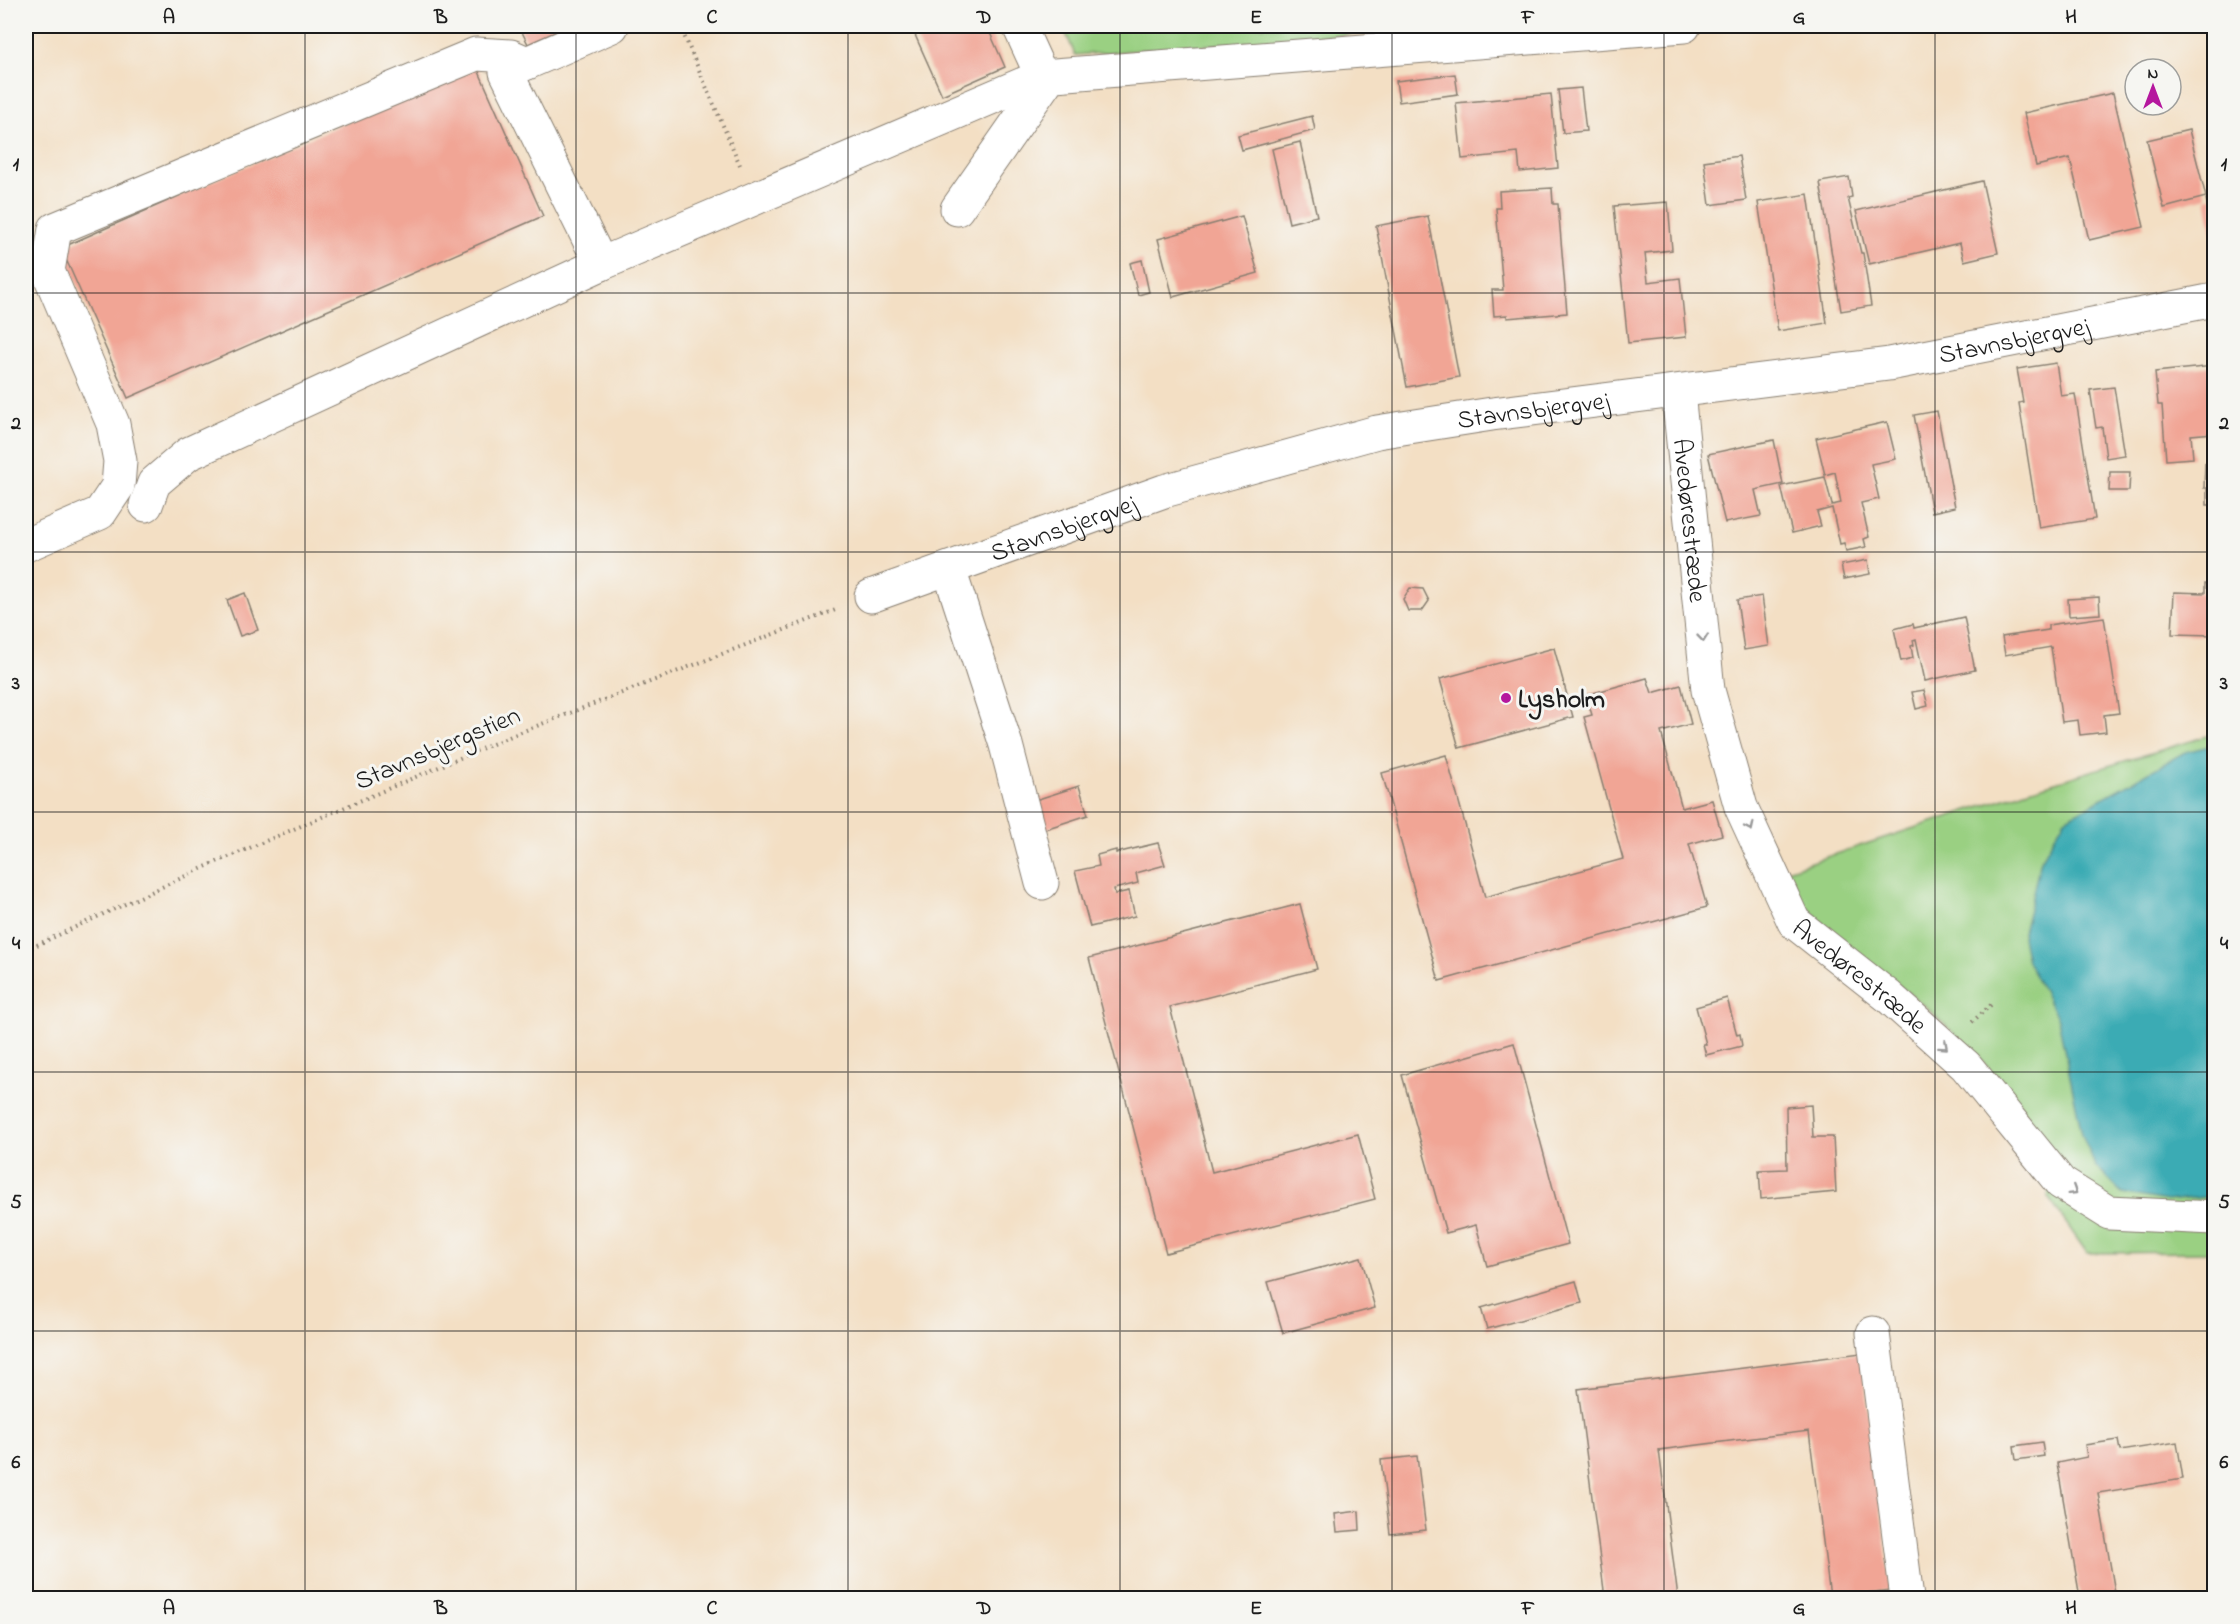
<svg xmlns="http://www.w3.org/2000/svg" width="2240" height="1624" viewBox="0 0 2240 1624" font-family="'Indie Flower',sans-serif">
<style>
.green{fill:#9ad082;stroke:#5b764f;stroke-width:1.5}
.water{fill:#3aabb4;stroke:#2b6468;stroke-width:1.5}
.building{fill:#f1a595}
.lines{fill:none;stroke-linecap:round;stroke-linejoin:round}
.minor-casing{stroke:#887e70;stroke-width:35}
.path{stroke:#887e70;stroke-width:4;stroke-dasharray:1.5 4.5;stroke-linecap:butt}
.minor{stroke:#fff;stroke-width:33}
.oneway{stroke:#999}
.grid{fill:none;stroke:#1c1c1c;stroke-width:1.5;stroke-opacity:0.55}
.poi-dot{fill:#b5179e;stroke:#f6f6f2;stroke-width:2}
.labels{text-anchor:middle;stroke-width:6;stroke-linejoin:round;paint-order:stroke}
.street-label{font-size:26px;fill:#1c1c1c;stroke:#f6f6f2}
.poi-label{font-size:26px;font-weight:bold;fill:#1c1c1c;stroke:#f6f6f2;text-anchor:start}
.neatline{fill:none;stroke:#1c1c1c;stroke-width:2}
.grid-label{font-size:20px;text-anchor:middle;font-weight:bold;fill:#1c1c1c}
</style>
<rect width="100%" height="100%" fill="#f6f6f2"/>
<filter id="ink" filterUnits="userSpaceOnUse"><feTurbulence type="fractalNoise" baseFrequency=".0167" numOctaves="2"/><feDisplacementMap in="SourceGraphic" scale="12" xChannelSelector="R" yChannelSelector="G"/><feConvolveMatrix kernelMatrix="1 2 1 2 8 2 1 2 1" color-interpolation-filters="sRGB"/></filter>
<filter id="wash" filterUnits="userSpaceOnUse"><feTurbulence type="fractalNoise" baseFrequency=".008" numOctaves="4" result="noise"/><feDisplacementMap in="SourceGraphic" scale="24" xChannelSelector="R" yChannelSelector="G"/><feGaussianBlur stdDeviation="1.35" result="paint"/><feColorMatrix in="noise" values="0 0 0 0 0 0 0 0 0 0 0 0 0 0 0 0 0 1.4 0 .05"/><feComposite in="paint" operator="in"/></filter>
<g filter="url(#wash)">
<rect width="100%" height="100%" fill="#f3dfc4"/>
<!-- green -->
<g class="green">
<path d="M1063 26H1461L1075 55Z"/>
<path d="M2214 734V1252L2087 1253 2048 1197 2057 1155 1979 1057 1925 1006 1841 941 1802 903 1784 871 2029 790Z"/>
</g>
<!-- water -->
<path class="water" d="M2214 745V1196L2166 1201 2122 1193 2095 1166 2082 1134 2058 1019 2027 961 2022 937 2041 860 2065 819 2185 752Z"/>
<g id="blocks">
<!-- building -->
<g class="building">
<path d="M519 26H569L528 44Z"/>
<path d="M911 26H987L1005 67 942 95Z"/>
<path d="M476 65 543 216 128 398 61 248Z"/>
<path d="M1455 74 1458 94 1399 102 1396 81Z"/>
<path d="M1581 88 1586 131 1563 133 1558 90Z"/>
<path d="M2113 93 2144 227 2089 240 2070 158 2036 166 2024 113Z"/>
<path d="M1551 94 1558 168 1520 172 1518 153 1462 159 1456 103Z"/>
<path d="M1312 116 1315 130 1242 150 1238 135Z"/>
<path d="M2189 130 2206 197 2164 208 2147 140Z"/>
<path d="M1300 142 1317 216 1289 223 1272 149Z"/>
<path d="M1739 156 1746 200 1710 205 1704 161Z"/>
<path d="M1849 177 1852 197 1848 198 1861 253H1863L1871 306 1841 311 1820 182Z"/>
<path d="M1982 181 1998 253 1964 261 1960 243 1869 264 1856 211Z"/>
<path d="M1552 188 1553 204H1558L1567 313 1507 318V315L1494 316 1492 290H1503L1496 208H1500L1499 191Z"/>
<path d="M1808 194 1827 323 1778 331 1758 202Z"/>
<path d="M2214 197V236L2213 237 2206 199Z"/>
<path d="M1668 202 1672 250 1645 253 1648 282 1680 278 1686 337 1628 343 1614 206Z"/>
<path d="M1242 216 1258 273 1173 297 1158 239Z"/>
<path d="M1428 216 1459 377 1407 387 1376 226Z"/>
<path d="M1142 260 1149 292 1138 295 1130 263Z"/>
<path d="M2056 363 2061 396 2075 394 2095 519 2039 528 2019 403 2023 402 2017 369Z"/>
<path d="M2214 366V433L2191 435 2193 458 2166 460 2162 405H2158L2155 372Z"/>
<path d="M2114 387 2125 455 2106 458 2102 427 2096 428 2090 390Z"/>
<path d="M1937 411 1955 507 1932 512 1914 415Z"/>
<path d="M1887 422 1896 459 1871 464 1879 499 1861 503 1869 537 1864 539 1866 547 1846 551 1844 543 1840 544 1832 508 1817 512 1821 526 1792 533 1781 486 1825 477 1832 505 1841 503 1835 472 1825 475 1816 438Z"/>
<path d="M1774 440 1783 484 1755 490 1761 516 1725 523 1708 454Z"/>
<path d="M2205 463H2214V505H2207V488H2204Z"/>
<path d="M2110 472H2130L2129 491H2109Z"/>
<path d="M1868 560 1870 574 1844 579 1841 565Z"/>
<path d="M2205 583H2214V635L2172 634 2174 592 2205 593Z"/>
<path d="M1410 588 1423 589 1429 601 1422 611H1408L1403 599Z"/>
<path d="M245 593 258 630 240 636 227 600Z"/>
<path d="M1762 596 1769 646 1744 650 1737 600Z"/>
<path d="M2099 597 2100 614 2069 616 2068 599Z"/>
<path d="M1964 617 1975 670 1925 681 1916 639 1913 640 1914 645 1911 646 1913 658 1901 661 1894 629 1913 624 1914 628Z"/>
<path d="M2104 617 2119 713 2104 715 2106 732 2080 735 2078 720 2062 722 2051 647 2005 655 2002 637 2048 630V625Z"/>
<path d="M1554 648 1573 717 1459 748 1440 679Z"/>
<path d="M1647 678 1652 693 1681 685 1691 724 1661 732 1682 808 1712 800 1722 835 1689 844 1707 907 1439 981 1382 773 1446 755 1485 897 1623 859 1584 717 1592 715 1586 695Z"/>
<path d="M1924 690 1928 706 1916 709 1912 692Z"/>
<path d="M1079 786 1088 815 1039 831 1029 802Z"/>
<path d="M1158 843 1165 865 1136 873 1138 883 1114 889 1115 894 1129 891 1135 916 1090 927 1075 871 1099 866 1097 855 1116 850V853Z"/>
<path d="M1300 904 1317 969 1170 1007 1212 1172 1358 1134 1375 1199 1166 1253 1089 958Z"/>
<path d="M1727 998 1737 1035 1740 1034 1742 1046 1706 1055 1703 1044H1706L1696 1007Z"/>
<path d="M1514 1043 1568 1244 1487 1266 1476 1225 1446 1233 1402 1075Z"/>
<path d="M1811 1105 1813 1137H1833L1836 1192 1761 1199 1759 1170 1787 1169 1786 1107Z"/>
<path d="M1361 1257 1375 1308 1283 1333 1268 1282Z"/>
<path d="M1576 1281 1582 1303 1487 1329 1481 1308Z"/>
<path d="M1861 1353 1891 1590 1830 1597 1809 1431 1659 1450 1678 1598H1605L1578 1389Z"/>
<path d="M2118 1440 2120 1451 2177 1442 2183 1479 2098 1493 2116 1598H2080L2057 1463 2087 1457 2085 1445Z"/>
<path d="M2042 1442 2044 1456 2016 1460 2014 1446Z"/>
<path d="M1417 1456 1426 1530 1390 1534 1381 1460Z"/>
<path d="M1359 1511 1360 1530 1337 1532 1335 1514Z"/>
</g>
</g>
</g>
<g filter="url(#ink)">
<use href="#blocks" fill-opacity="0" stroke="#887e70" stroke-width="1.5"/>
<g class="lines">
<defs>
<g id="minor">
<path d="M957 209 1045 83 1019 26"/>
<path d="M601 264 506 72 612 26"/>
<path id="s1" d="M1678 392 1708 690 1741 807 1794 922 1888 996 1966 1066 2061 1183 2109 1213 2214 1218"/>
<path d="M146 505 154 483 188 454 601 264 1042 76 1684 26"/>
<path d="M26 545 100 513 118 486 120 461 113 424 48 271 55 229 476 54 511 56 527 63"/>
<path d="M949 569 1006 745 1042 883"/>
<path id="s2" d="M871 596 1164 491 1377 432 1492 414 1889 364 2214 300"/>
<path d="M1873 1333 1907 1598"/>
</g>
</defs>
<!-- minor casing -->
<use href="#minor" class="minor-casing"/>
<!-- path -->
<g class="path">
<path d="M680 26 740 165"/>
<path d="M26 950 205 867 516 734 838 609"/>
<path d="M1972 1022 1993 1003"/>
</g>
<!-- minor -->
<use href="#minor" class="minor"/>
</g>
<!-- one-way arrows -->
<defs><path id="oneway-chevron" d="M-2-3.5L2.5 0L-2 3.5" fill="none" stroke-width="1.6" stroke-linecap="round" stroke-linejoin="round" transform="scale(1.5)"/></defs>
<g class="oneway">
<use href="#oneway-chevron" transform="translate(1703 638) rotate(84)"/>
<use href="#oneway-chevron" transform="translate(1750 827) rotate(65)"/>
<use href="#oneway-chevron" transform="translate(1944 1046) rotate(42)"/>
<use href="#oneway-chevron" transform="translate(2073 1191) rotate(32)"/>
</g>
</g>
<!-- grid -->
<path class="grid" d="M305 26V1598M576 26V1598M848 26V1598M1120 26V1598M1392 26V1598M1664 26V1598M1935 26V1598M26 293H2214M26 552H2214M26 812H2214M26 1072H2214M26 1331H2214"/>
<!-- markers -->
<circle class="poi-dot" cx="1506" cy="698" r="6"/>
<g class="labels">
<!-- street labels -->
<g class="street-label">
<text dy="9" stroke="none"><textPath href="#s2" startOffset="1176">Stavnsbjergvej</textPath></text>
<text dy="9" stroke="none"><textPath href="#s2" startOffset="690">Stavnsbjergvej</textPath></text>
<text dy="9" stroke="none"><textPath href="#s1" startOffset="129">Avedørestræde</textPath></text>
<text dy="9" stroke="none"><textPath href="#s2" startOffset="204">Stavnsbjergvej</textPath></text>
<text transform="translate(437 747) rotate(-23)" y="9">Stavnsbjergstien</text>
<text dy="9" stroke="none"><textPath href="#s1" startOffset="633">Avedørestræde</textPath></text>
</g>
<!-- poi labels -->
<g class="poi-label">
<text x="1518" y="707">Lysholm</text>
</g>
</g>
<!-- margin -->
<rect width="2240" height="1624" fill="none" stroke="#f6f6f2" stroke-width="66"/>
<!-- north arrow -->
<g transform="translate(2153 87)"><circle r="28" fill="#f6f6f2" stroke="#9f9f9c" stroke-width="1.5"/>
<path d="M0-4.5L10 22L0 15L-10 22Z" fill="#b5179e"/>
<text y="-9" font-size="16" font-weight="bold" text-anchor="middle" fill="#1c1c1c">N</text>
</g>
<rect x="33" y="33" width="2174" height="1558" class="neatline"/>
<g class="grid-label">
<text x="169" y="23">A</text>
<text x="441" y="23">B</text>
<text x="712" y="23">C</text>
<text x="984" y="23">D</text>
<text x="1256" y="23">E</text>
<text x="1528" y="23">F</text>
<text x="1799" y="23">G</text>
<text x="2071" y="23">H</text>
<text x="16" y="170">1</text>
<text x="2224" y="170">1</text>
<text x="16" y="429">2</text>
<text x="2224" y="429">2</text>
<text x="16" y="689">3</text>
<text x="2224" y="689">3</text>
<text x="16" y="949">4</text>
<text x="2224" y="949">4</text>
<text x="16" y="1208">5</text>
<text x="2224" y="1208">5</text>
<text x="16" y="1468">6</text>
<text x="2224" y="1468">6</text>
<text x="169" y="1614">A</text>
<text x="441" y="1614">B</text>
<text x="712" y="1614">C</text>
<text x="984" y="1614">D</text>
<text x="1256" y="1614">E</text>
<text x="1528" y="1614">F</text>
<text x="1799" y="1614">G</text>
<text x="2071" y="1614">H</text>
</g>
</svg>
